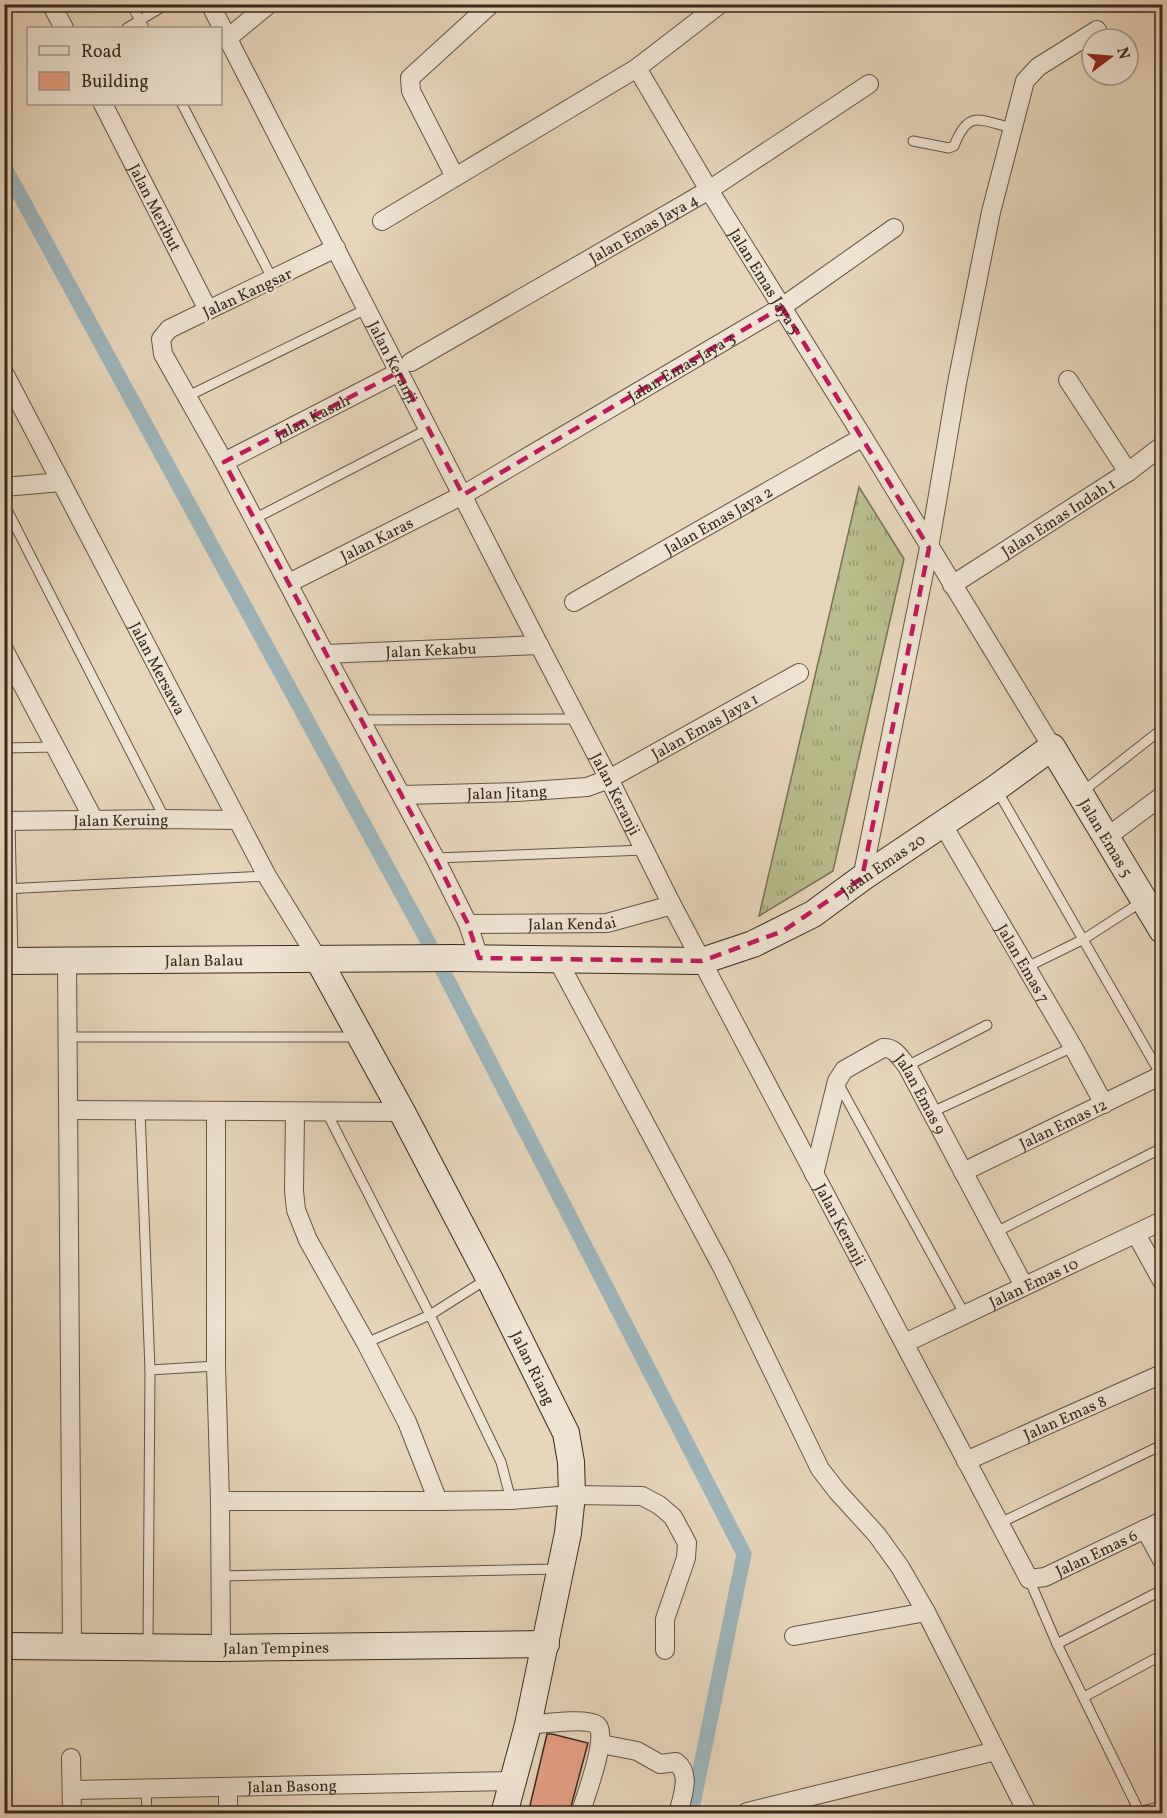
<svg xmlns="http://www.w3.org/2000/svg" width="1167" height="1818" viewBox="0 0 1167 1818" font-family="Vollkorn,serif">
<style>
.grass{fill:url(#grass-tufts);stroke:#787254;stroke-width:1.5}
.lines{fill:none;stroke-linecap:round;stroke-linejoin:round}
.canal{stroke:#9db5bb;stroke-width:15}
.building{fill:#e4a083;stroke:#36291d;stroke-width:1.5}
.lane-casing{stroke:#625444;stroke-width:11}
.street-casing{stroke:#625444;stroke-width:20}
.secondary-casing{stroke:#36291d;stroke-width:28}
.lane{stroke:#efe4d2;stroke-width:9}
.street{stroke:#efe4d2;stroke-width:18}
.secondary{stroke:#efe4d2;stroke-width:26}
.marked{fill:none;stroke:#c2185b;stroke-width:4.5;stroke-dasharray:12 8;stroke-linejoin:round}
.labels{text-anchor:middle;stroke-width:4.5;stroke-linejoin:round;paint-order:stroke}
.street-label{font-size:16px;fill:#36291d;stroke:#efe4d2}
</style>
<defs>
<pattern id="grass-tufts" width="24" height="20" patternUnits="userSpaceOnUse" patternTransform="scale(1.5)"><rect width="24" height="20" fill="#b9bc8c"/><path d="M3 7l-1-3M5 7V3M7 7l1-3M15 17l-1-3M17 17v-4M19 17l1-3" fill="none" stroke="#979972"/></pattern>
</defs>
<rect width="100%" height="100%" fill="#e7d5b9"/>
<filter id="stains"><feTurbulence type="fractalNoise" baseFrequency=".00333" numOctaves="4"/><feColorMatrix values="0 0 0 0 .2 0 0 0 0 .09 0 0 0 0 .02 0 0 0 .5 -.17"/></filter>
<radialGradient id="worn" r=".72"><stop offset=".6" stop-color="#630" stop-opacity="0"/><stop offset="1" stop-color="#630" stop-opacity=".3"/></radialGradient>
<!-- grass -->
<path class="grass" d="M859 487 904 559 833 871 759 916Z"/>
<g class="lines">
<!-- canal -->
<path class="canal" d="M4 166 426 938 744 1554 691 1814"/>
</g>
<!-- building -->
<path class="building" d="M547 1734H552L588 1743 569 1814H528Z"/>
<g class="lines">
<defs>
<g id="lane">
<path d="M131 4 144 28"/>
<path d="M127 28 167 4"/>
<path d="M182 104 273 280"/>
<path d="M913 141 949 148 954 146C969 108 980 121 1013 128"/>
<path d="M186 397 366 309"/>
<path d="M4 504 165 819"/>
<path d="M254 519 428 429"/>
<path d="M360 720 578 719"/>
<path d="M4 748 56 747"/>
<path d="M997 790 1161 1075"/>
<path d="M1082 792 1162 729"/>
<path d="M10 821 13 959"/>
<path d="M435 858 645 850"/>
<path d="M4 889 267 876"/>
<path d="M1025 968 1084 939 1143 901"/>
<path d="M67 1037H359"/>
<path d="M907 1066 987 1025"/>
<path d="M838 1083 965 1315"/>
<path d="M140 1111 150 1370 148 1645"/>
<path d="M327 1113 430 1315 501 1462 511 1500"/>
<path d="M930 1113 1073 1047"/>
<path d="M996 1232 1162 1148"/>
<path d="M366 1343 430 1315 487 1279"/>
<path d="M150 1370 216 1366"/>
<path d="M1000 1523 1162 1445"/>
<path d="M219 1576 559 1569"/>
<path d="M1029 1579 1057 1644 1139 1811"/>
<path d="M1057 1644 1162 1590"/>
<path d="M1084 1697 1162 1655"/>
<path d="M146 1788 147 1814"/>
<path d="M1130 1814 1162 1806"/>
</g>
<g id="street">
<path d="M51 4 64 28"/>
<path id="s1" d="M210 4 539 645 609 779 672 905 1029 1579 1045 1577 1162 1521"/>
<path d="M228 38 269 4"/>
<path d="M637 68 720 4"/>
<path id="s2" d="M103 104 208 310"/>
<path d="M455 177 411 91 410 78 491 4"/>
<path id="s3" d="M382 221 637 68 709 190 863 437 1052 747"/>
<path d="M336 248 169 329 161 339 163 354 224 462 325 654 435 858 468 924 479 958"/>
<path id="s4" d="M411 362 709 190 869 84"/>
<path id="s5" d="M4 373 267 876 318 959"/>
<path d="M1068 380 1128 472"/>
<path id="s6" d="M224 462 399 372"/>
<path d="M4 487 61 482"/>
<path id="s7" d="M289 583 463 495 782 307 894 228"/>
<path id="s8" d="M952 585 1128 472 1162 446"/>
<path id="s9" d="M574 602 863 437"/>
<path d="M4 650 94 820"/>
<path id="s10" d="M325 654 539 645"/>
<path id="s11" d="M402 795 517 792 587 787 609 779 799 673"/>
<path id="s12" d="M4 821 165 819 238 820"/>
<path id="s13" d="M943 825 1073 1047 1104 1104"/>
<path d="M1107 837 1162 796"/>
<path d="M862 878 929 548 957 383 991 212 1025 81 1038 67 1097 30"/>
<path id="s14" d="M468 924 607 923 672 905"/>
<path d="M557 959 722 1267 820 1469 837 1491 877 1535 900 1567 926 1612 1028 1814"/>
<path d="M67 961 72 1646"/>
<path d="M69 1110 402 1112"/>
<path d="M216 1112V1366L220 1501 221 1648"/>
<path d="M295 1112 294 1191 296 1210 308 1240 366 1343 407 1422 438 1501"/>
<path id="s15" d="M963 1172 1162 1075"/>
<path id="s16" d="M814 1174 837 1081 844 1070 883 1048C895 1047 900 1058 907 1066L1024 1286"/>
<path d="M1136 1234 1162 1281"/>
<path id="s17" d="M905 1343 1162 1221"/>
<path id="s18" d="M966 1461 1162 1374"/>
<path d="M220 1501H438L511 1500 572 1495 642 1496 659 1505 673 1517 687 1543 686 1558 665 1619V1650"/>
<path d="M1145 1529 1162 1560"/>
<path d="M794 1636 926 1612"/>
<path d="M528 1725C542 1724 586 1717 597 1725 609 1735 585 1798 580 1814"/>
<path d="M601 1744 637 1751 660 1764 676 1762C692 1774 682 1797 678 1814"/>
<path d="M71 1758 72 1814"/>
<path d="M228 1788V1814"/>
<path id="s19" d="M73 1790 512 1781"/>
<path d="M747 1812 996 1751"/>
</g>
<g id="secondary">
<path id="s20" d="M318 959 402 1112 489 1278 566 1433 571 1462 572 1495 568 1533 528 1725 504 1814"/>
<path id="s21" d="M4 961 453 958 702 961 753 944 813 914 862 878 996 788 1052 747 1162 930"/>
<path id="s22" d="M4 1646 221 1648 546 1644"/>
</g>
</defs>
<!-- lane casing -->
<use href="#lane" class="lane-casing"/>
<!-- street casing -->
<use href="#street" class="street-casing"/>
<!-- secondary casing -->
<use href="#secondary" class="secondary-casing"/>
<!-- lane -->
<use href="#lane" class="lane"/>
<!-- street -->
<use href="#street" class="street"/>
<!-- secondary -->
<use href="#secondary" class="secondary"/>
</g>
<!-- marked area -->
<path class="marked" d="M782 307 929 548 862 878 783 931 702 961 479 958 468 924 435 858 224 462 399 372 463 495Z"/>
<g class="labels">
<!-- street labels -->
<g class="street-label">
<text dy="6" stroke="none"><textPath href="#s2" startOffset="116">Jalan Meribut</textPath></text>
<text dy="6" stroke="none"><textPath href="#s4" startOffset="268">Jalan Emas Jaya 4</textPath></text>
<text dy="6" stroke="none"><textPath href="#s3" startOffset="546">Jalan Emas Jaya 5</textPath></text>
<text transform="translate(247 292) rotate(-25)" y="6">Jalan Kangsar</text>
<text dy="6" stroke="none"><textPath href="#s1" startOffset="402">Jalan Keranji</textPath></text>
<text dy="6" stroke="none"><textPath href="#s7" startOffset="448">Jalan Emas Jaya 3</textPath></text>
<text dy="6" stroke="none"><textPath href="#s6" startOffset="99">Jalan Kasah</textPath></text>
<text dy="6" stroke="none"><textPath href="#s8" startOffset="126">Jalan Emas Indah 1</textPath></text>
<text dy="6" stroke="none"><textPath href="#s9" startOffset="166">Jalan Emas Jaya 2</textPath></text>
<text dy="6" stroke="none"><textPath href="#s7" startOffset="98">Jalan Karas</textPath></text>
<text dy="6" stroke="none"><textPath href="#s10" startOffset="106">Jalan Kekabu</textPath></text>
<text dy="6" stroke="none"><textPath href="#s5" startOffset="333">Jalan Mersawa</textPath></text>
<text dy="6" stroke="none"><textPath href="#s11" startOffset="318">Jalan Emas Jaya 1</textPath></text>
<text dy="6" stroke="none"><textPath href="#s11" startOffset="105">Jalan Jitang</textPath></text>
<text dy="6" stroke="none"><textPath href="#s1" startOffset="888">Jalan Keranji</textPath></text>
<text dy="6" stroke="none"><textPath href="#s12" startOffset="117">Jalan Keruing</textPath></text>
<text dy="6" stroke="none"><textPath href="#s21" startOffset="1216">Jalan Emas 5</textPath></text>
<text dy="6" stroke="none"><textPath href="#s21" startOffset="904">Jalan Emas 20</textPath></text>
<text dy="6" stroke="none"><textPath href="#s14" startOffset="104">Jalan Kendai</textPath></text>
<text dy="6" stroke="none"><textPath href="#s21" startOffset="200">Jalan Balau</textPath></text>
<text dy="6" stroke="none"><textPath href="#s13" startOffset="160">Jalan Emas 7</textPath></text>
<text dy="6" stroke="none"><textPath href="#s16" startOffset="216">Jalan Emas 9</textPath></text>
<text dy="6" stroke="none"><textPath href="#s15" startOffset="111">Jalan Emas 12</textPath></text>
<text dy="6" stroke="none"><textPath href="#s1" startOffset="1374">Jalan Keranji</textPath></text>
<text dy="6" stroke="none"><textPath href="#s17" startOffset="142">Jalan Emas 10</textPath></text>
<text dy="6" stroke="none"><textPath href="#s20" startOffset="462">Jalan Riang</textPath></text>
<text dy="6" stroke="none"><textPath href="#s18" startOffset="108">Jalan Emas 8</textPath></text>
<text dy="6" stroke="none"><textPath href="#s1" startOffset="1848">Jalan Emas 6</textPath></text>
<text dy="6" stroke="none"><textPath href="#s22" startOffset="272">Jalan Tempines</textPath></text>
<text dy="6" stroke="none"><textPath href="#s19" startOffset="219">Jalan Basong</textPath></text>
</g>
</g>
<!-- margin -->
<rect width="1167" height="1818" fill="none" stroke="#e7d5b9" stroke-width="24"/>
<rect x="6" y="6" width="1155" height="1806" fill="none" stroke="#36291d" stroke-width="3"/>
<rect x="12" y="12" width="1143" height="1794" fill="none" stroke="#36291d" stroke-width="1.5"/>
<!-- legend -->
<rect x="27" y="27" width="195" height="78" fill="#efe4d2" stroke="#a5998a" stroke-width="1.5"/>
<rect x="39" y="46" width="30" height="9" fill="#efe4d2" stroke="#a5998a" stroke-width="1.5"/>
<text x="81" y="57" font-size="18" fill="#36291d">Road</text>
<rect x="39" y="72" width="30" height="18" fill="#e4a083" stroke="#a5998a" stroke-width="1.5"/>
<text x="81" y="87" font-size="18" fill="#36291d">Building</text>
<!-- north arrow -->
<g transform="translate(1110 57) rotate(74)"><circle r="28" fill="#efe4d2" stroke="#a5998a" stroke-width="1.5"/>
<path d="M0-4.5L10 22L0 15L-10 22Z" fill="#8f2418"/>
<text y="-9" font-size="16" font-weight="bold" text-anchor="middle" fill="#36291d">N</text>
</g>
<rect width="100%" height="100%" filter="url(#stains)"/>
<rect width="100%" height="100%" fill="url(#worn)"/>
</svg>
